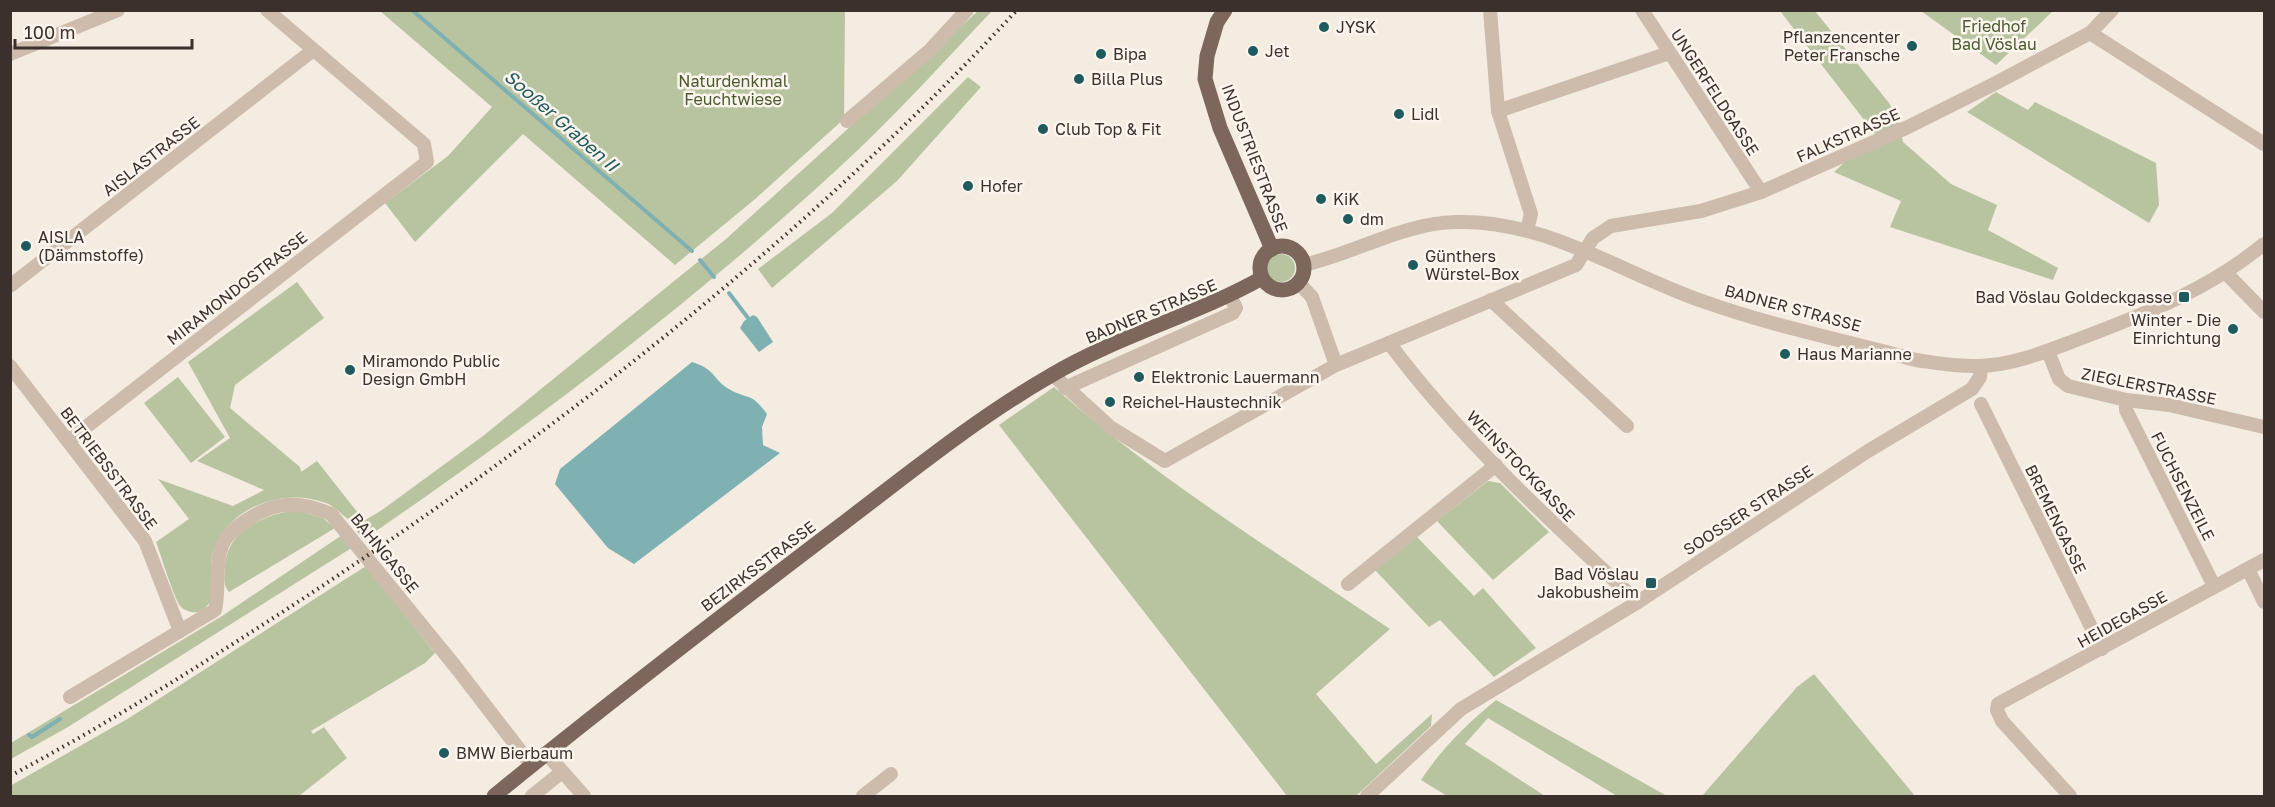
<svg xmlns="http://www.w3.org/2000/svg" width="2275" height="807" viewBox="0 0 2275 807" font-family="'Golos Text',sans-serif">
<style>
.green{fill:#b8c4a0}
.water{fill:#7fb0b2}
.lines{fill:none;stroke-linecap:round;stroke-linejoin:round}
.stream{stroke:#7fb0b2;stroke-width:4}
.minor{stroke:#cdbbac;stroke-width:14}
.major{stroke:#7d675c;stroke-width:15}
.rail{stroke:#3b302b;stroke-width:4;stroke-dasharray:1.5 4.5;stroke-linecap:butt}
.poi-dot{fill:#1f5a5e;stroke:#fbf5ee;stroke-width:2}
.labels{text-anchor:middle;stroke-width:5;stroke-linejoin:round;paint-order:stroke}
.park-label{font-size:16px;fill:#4a5a2e;stroke:#fbf5ee}
.poi-label{font-size:16px;fill:#3b302b;stroke:#fbf5ee;text-anchor:start}
.street-label{font-size:16px;fill:#3b302b;stroke:#fbf5ee}
.water-label{font-size:18px;font-style:italic;fill:#1f5a5e;stroke:#fbf5ee}
</style>
<rect width="100%" height="100%" fill="#f4ebe1"/>
<!-- green -->
<g class="green">
<path d="M380 11H845L844 119 754 200 675 265 523 134 415 242 385 203 448 156 492 107Z"/>
<path d="M978 11H992C949 56 906 104 860 148 707 292 537 421 363 540L354 527 382 510 483 436 726 239Z"/>
<path d="M1780 11H1815L1889 103 1897 116 1903 142 1951 184 1997 205 1988 230 2058 268 2053 280 1890 227 1901 201 1834 172 1875 134Z"/>
<path d="M1921 11H2053L1996 65Z"/>
<path d="M968 77 981 87 897 181 772 288 758 269 832 213Z"/>
<path d="M1996 92 2028 110 2035 102 2156 163 2159 205 2149 223 1967 112Z"/>
<circle cx="1281" cy="268" r="14"/>
<path d="M297 282 324 318 235 385 230 408 300 467 301 472 317 461 358 513 348 519C341 514 334 506 326 503 285 487 230 506 214 549 207 568 216 583 211 599 209 605 204 610 198 612 193 613 185 611 181 607 174 599 161 555 156 542L189 519 158 479 233 506 264 490 197 461 230 438 188 362Z"/>
<path d="M178 377 225 437 191 463 144 403Z"/>
<path d="M1054 387C1157 479 1276 552 1390 629L1316 694 1376 764 1432 714 1431 726 1356 796H1287L999 425Z"/>
<path d="M1488 481 1500 483 1549 532 1493 580 1437 521Z"/>
<path d="M295 510 323 518 335 528 229 592C223 585 224 578 225 569 226 530 262 516 295 510Z"/>
<path d="M342 535 353 547 68 727 11 759V743L222 616Z"/>
<path d="M1417 537 1474 596 1483 588 1536 648 1494 677 1440 620 1429 627 1375 570Z"/>
<path d="M366 566 435 653 425 663 311 731 313 734 324 727 347 758 299 796H11L10 786 129 718Z"/>
<path d="M1814 674 1915 796H1702L1797 687Z"/>
<path d="M1496 700 1667 796H1617L1488 718 1465 744 1545 796H1447L1421 780C1442 748 1467 724 1496 700Z"/>
</g>
<!-- water -->
<g class="water">
<path d="M753 315 757 317 773 342 759 352 740 328 744 321Z"/>
<path d="M692 362C717 370 712 379 729 389 750 401 750 391 767 414L762 427 763 445 780 453 634 564 608 548 555 484 560 469Z"/>
</g>
<g class="lines">
<!-- stream -->
<g class="stream">
<path d="M412 10 692 251"/>
<path d="M700 260 714 277"/>
<path d="M729 293 748 318"/>
<path d="M29 735 32 737 60 719"/>
</g>
<!-- minor -->
<g class="minor">
<path d="M1490 10 1498 111 1531 214 1527 230"/>
<path d="M1642 10 1761 192"/>
<path d="M2090 33 2264 144"/>
<path d="M10 54 118 10"/>
<path d="M1498 111 1669 53"/>
<path d="M847 121 930 50 967 10"/>
<path d="M1303 265C1354 254 1403 223 1456 222 1545 219 1623 274 1705 302 1772 326 1847 341 1916 360 1937 363 1957 367 1979 366 2014 365 2047 351 2079 339 2147 313 2208 290 2264 244"/>
<path d="M2226 273 2264 312"/>
<path d="M1298 282 1312 297 1336 365"/>
<path d="M10 286 312 51"/>
<path d="M1491 300 1627 426"/>
<path d="M1389 343C1461 439 1550 521 1638 602"/>
<path d="M2048 351 2059 379 2068 386 2126 400 2169 405 2264 427"/>
<path d="M10 366 145 541 180 631"/>
<path d="M1052 374 1110 427 1165 461 1336 365 1576 265 1593 238 1611 226 1701 211 1761 192 1908 127 1994 84 2090 33 2112 10"/>
<path d="M1065 388 1233 313 1236 308 1230 296"/>
<path d="M2126 400V410L2214 586"/>
<path d="M1981 404 2102 649"/>
<path d="M68 441 427 162 424 144 267 10"/>
<path d="M2248 569 2264 602"/>
<path d="M1348 584 1496 465"/>
<path d="M70 697 215 610C220 589 214 567 222 546 225 537 236 527 244 522 273 501 299 500 331 514L455 666 532 766"/>
<path d="M546 753 584 796"/>
<path d="M532 796 562 772"/>
<path d="M863 796 891 774"/>
<path d="M1367 796 1461 709 1638 602 1868 451 1972 389 1980 377 1981 367"/>
<path d="M2070 796 2002 721 1997 710 1998 704 2264 560"/>
</g>
<!-- major -->
<g class="major">
<path d="M1225 10 1217 22 1207 56 1205 79 1220 128 1272 249"/>
<circle cx="1282" cy="268" r="22"/>
<path d="M494 796C604 706 716 620 829 534 901 480 972 421 1050 376 1117 336 1194 316 1262 278"/>
</g>
<!-- rail -->
<path class="rail" d="M10 776C113 721 212 658 310 594 564 426 809 235 1017 10"/>
</g>
<!-- markers -->
<g class="poi-dot">
<circle cx="1324" cy="27" r="6"/>
<circle cx="1912" cy="46" r="6"/>
<circle cx="1253" cy="51" r="6"/>
<circle cx="1101" cy="54" r="6"/>
<circle cx="1079" cy="79" r="6"/>
<circle cx="1399" cy="114" r="6"/>
<circle cx="1043" cy="129" r="6"/>
<circle cx="968" cy="186" r="6"/>
<circle cx="1321" cy="199" r="6"/>
<circle cx="1348" cy="219" r="6"/>
<circle cx="26" cy="246" r="6"/>
<circle cx="1413" cy="265" r="6"/>
<rect x="2178" y="291" width="12" height="12" rx="3"/>
<circle cx="2233" cy="329" r="6"/>
<circle cx="1785" cy="354" r="6"/>
<circle cx="350" cy="370" r="6"/>
<circle cx="1139" cy="377" r="6"/>
<circle cx="1110" cy="402" r="6"/>
<rect x="1645" y="577" width="12" height="12" rx="3"/>
<circle cx="444" cy="753" r="6"/>
</g>
<g class="labels">
<!-- park labels -->
<g class="park-label">
<text x="1994" y="32">Friedhof<tspan x="1994" dy="18">Bad Vöslau</tspan></text>
<text x="733" y="87">Naturdenkmal<tspan x="733" dy="18">Feuchtwiese</tspan></text>
</g>
<!-- poi labels -->
<g class="poi-label">
<text x="1336" y="33">JYSK</text>
<text x="1900" y="43" text-anchor="end">Pflanzencenter<tspan x="1900" dy="18">Peter Fransche</tspan></text>
<text x="1265" y="57">Jet</text>
<text x="1113" y="60">Bipa</text>
<text x="1091" y="85">Billa Plus</text>
<text x="1411" y="120">Lidl</text>
<text x="1055" y="135">Club Top &amp; Fit</text>
<text x="980" y="192">Hofer</text>
<text x="1333" y="205">KiK</text>
<text x="1360" y="225">dm</text>
<text x="38" y="243">AISLA<tspan x="38" dy="18">(Dämmstoffe)</tspan></text>
<text x="1425" y="262">Günthers<tspan x="1425" dy="18">Würstel-Box</tspan></text>
<text x="2172" y="303" text-anchor="end">Bad Vöslau Goldeckgasse</text>
<text x="2221" y="326" text-anchor="end">Winter - Die<tspan x="2221" dy="18">Einrichtung</tspan></text>
<text x="1797" y="360">Haus Marianne</text>
<text x="362" y="367">Miramondo Public<tspan x="362" dy="18">Design GmbH</tspan></text>
<text x="1151" y="383">Elektronic Lauermann</text>
<text x="1122" y="408">Reichel-Haustechnik</text>
<text x="1639" y="580" text-anchor="end">Bad Vöslau<tspan x="1639" dy="18">Jakobusheim</tspan></text>
<text x="456" y="759">BMW Bierbaum</text>
</g>
<!-- street labels -->
<g class="street-label">
<text transform="translate(1715 92) rotate(57)" y="6">UNGERFELDGASSE</text>
<text transform="translate(1848 135) rotate(-24)" y="6">FALKSTRASSE</text>
<text transform="translate(151 156) rotate(-38)" y="6">AISLASTRASSE</text>
<text transform="translate(1255 158) rotate(69)" y="6">INDUSTRIESTRASSE</text>
<text transform="translate(237 288) rotate(-38)" y="6">MIRAMONDOSTRASSE</text>
<text transform="translate(1793 308) rotate(15)" y="6">BADNER STRASSE</text>
<text transform="translate(1151 311) rotate(-23)" y="6">BADNER STRASSE</text>
<text transform="translate(2149 386) rotate(11)" y="6">ZIEGLERSTRASSE</text>
<text transform="translate(1521 466) rotate(46)" y="6">WEINSTOCKGASSE</text>
<text transform="translate(109 468) rotate(53)" y="6">BETRIEBSSTRASSE</text>
<text transform="translate(2183 486) rotate(63)" y="6">FUCHSENZEILE</text>
<text transform="translate(1748 510) rotate(-33)" y="6">SOOSSER STRASSE</text>
<text transform="translate(2056 519) rotate(64)" y="6">BREMENGASSE</text>
<text transform="translate(385 553) rotate(51)" y="6">BAHNGASSE</text>
<text transform="translate(758 566) rotate(-37)" y="6">BEZIRKSSTRASSE</text>
<text transform="translate(2122 619) rotate(-29)" y="6">HEIDEGASSE</text>
</g>
<!-- water labels -->
<g class="water-label">
<text transform="translate(561 121) rotate(41)" y="6">Sooßer Graben II</text>
</g>
</g>
<!-- border -->
<rect width="2275" height="807" fill="none" stroke="#3b302b" stroke-width="24"/>
<!-- scale -->
<path d="M15 39v9h177v-9" fill="none" stroke="#3b302b" stroke-width="3"/>
<text x="24" y="39" font-size="18" fill="#3b302b" stroke="#fbf5ee" stroke-width="4.5" paint-order="stroke">100 m</text>
</svg>
